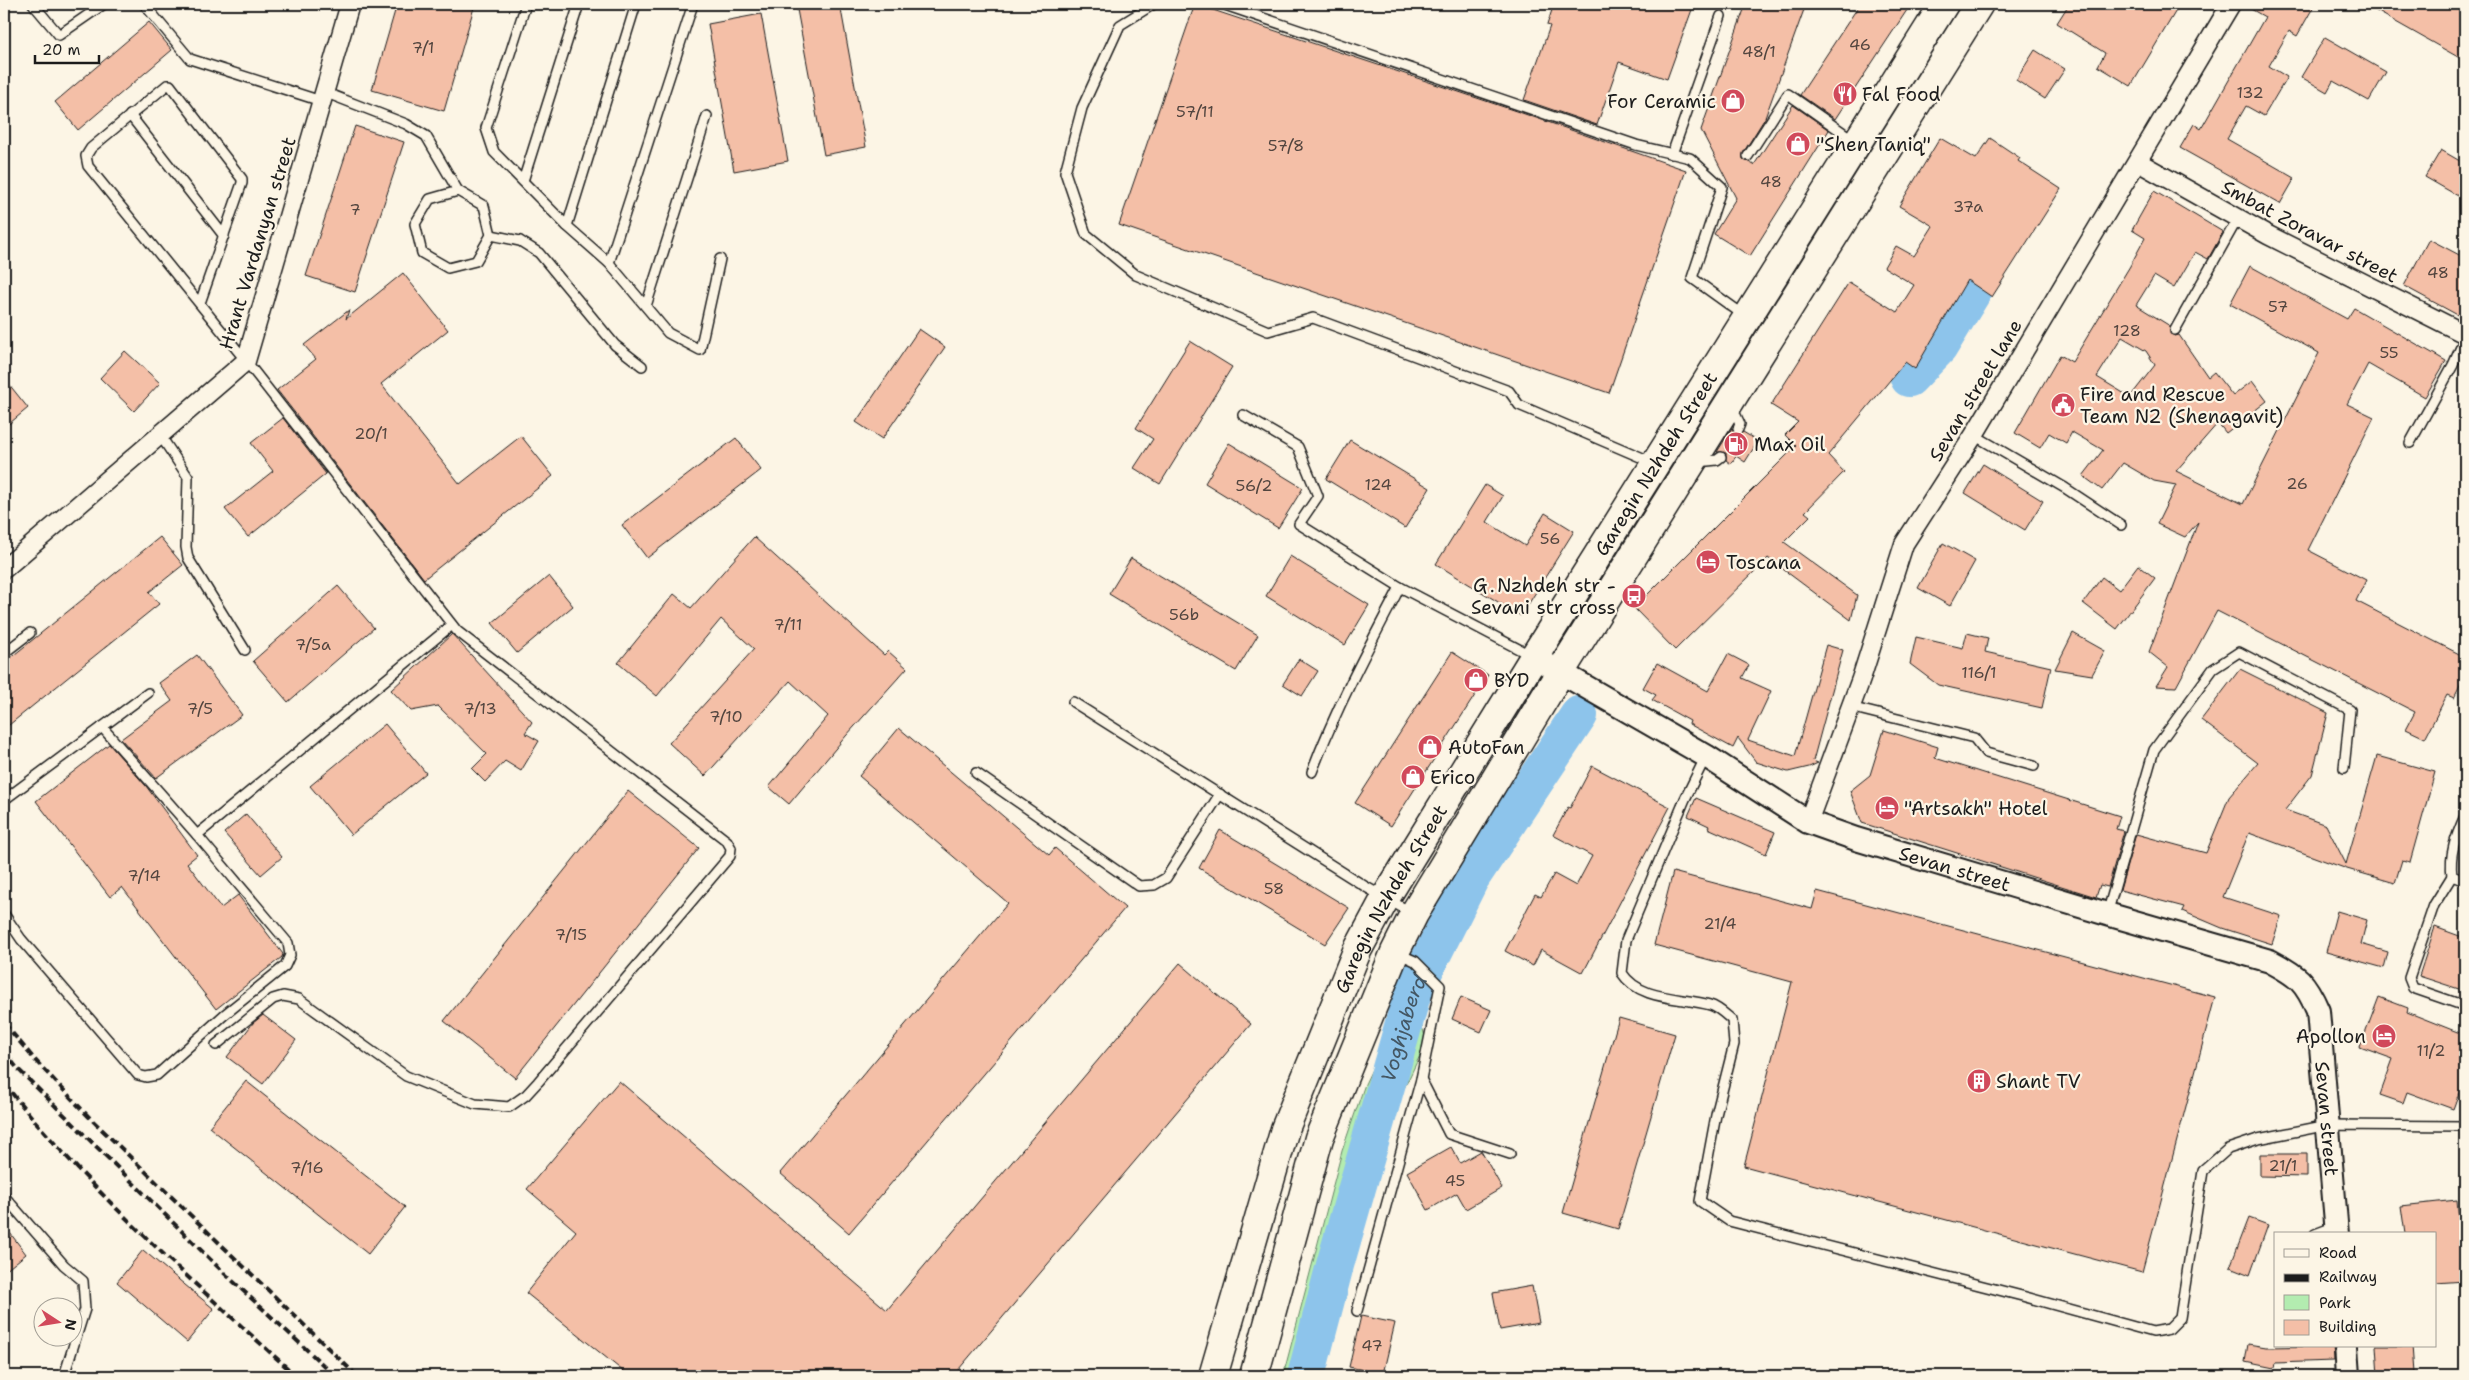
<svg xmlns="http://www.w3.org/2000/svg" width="2469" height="1380" viewBox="0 0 2469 1380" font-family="'Shantell Sans',sans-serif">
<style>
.green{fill:#b3ecb0;stroke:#688466}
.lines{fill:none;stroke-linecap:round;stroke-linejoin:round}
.river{stroke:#8dc4eb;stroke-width:38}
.building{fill:#f4bfa7;stroke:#1c1c1c;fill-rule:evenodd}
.service-casing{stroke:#1c1c1c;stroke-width:12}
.minor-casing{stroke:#1c1c1c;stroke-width:21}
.tertiary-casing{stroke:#1c1c1c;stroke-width:26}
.primary-casing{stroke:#1c1c1c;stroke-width:31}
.service{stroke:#fcf5e5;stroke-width:9}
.minor{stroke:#fcf5e5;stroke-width:18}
.tertiary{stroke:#fcf5e5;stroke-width:22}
.primary{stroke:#fcf5e5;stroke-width:28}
.rail{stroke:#1c1c1c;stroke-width:4;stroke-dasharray:8 4;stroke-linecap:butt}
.labels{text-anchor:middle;stroke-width:4.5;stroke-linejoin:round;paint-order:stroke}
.number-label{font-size:16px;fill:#52453f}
.poi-label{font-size:19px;fill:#1c1c1c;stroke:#fcf5e5;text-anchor:start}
.street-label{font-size:19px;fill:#1c1c1c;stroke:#fcf5e5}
.water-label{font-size:20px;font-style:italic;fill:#445764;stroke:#fcf5e5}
</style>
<rect width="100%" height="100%" fill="#fcf5e5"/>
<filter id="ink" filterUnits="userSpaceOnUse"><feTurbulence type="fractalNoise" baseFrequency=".02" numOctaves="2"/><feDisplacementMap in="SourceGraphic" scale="10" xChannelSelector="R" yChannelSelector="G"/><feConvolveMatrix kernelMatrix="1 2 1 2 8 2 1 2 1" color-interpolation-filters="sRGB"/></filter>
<g filter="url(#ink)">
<!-- green -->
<path class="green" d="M1402 1005C1417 1016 1424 1025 1426 1043L1385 1128 1372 1166 1368 1197 1356 1237 1353 1259 1336 1295 1314 1376H1283L1342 1151 1365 1084Z"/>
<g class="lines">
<!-- river -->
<g class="river">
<path d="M1909 378 1939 347 1973 291"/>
<path id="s1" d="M1306 1376 1335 1265 1412 995 1470 879 1579 715"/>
</g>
</g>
<!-- building -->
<g class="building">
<path d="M397 4H475L444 111 372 90Z"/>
<path d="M796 4H840L866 147 824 155Z"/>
<path d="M1195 4 1519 112 1686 170 1609 393 1119 225Z"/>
<path d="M1554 4H1694L1667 79 1619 62 1597 125 1524 100 1550 26 1547 25Z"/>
<path d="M1746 4H1806L1765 118 1743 153V159L1754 165 1793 105 1829 130 1750 256 1714 234 1736 198 1701 130Z"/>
<path d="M1860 4H1911L1835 119 1800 95Z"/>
<path d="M2069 4H2180L2131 86 2098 66 2105 53 2057 23Z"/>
<path d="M2242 4H2315L2297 36 2289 31 2269 66 2287 77 2264 116 2246 106 2227 139 2295 178 2280 204 2180 148 2194 124 2201 129 2265 17Z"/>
<path d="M2364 4H2459L2465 7V61Z"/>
<path d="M761 14 788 161 734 171 708 24Z"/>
<path d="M149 22 172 50 78 130 55 102Z"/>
<path d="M2325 37 2386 72 2369 101 2333 81 2327 92 2301 77Z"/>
<path d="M2035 50 2065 69 2045 99 2016 80Z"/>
<path d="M355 126 404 142 355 292 306 276Z"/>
<path d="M1940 138 1976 159 1990 138 2020 158 2018 161 2061 189 1992 297 1967 280 1915 369 1905 362 1828 455 1844 472 1805 512 1810 516 1784 542 1857 595 1851 620 1768 558 1675 650 1634 608 1796 446 1785 435 1798 422 1771 405 1849 282 1897 312 1914 285 1884 267 1896 246 1914 256 1933 226 1899 206Z"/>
<path d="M2441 150 2465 164V200L2425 177Z"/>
<path d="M2154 191 2223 232 2208 259 2195 252 2174 288 2154 276 2136 305 2170 326V334L2175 336 2179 335 2208 377 2214 372 2233 396 2252 381 2267 401 2226 433 2218 423 2176 471 2243 504 2319 353 2230 304 2250 266 2347 319 2354 308 2446 361 2425 397 2368 364 2347 404 2374 417 2308 550 2366 580 2356 601 2465 657V676L2454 698 2447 695 2425 738 2406 729 2415 712 2217 611 2176 687 2156 686 2168 667 2149 652 2198 522 2185 537 2157 524 2176 485 2154 481 2123 463 2102 490 2083 476 2103 450 2072 432 2066 443 2049 433 2040 448 2015 433 2060 355 2072 362 2130 266 2145 238 2132 230ZM2122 337 2146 351 2155 365 2130 397 2097 377Z"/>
<path d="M2429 239 2465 258V319L2404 286Z"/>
<path d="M403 273 448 330 381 384 460 484 521 436 553 476 424 579 277 390 316 359 304 345 349 310 346 319Z"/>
<path d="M919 329 945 347 882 439 856 422Z"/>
<path d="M1190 341 1232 367 1160 484 1134 468 1153 439 1136 428Z"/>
<path d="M125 351 160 383 134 411 100 378Z"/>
<path d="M4 378 28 408 4 428Z"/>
<path d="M283 418 326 474 248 537 225 509 273 471 251 443Z"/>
<path d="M1732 428 1735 435 1743 432 1758 441 1745 462 1736 456 1731 464 1726 460V453L1717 452Z"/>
<path d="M736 438 761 470 647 558 622 525Z"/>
<path d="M1350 440 1430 488 1405 528 1326 479Z"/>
<path d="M1229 443 1303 488 1278 528 1205 483Z"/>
<path d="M1983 464 2043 501 2025 530 1965 493Z"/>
<path d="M1485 485 1503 496 1487 522 1525 546 1545 513 1574 531 1521 616 1436 564Z"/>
<path d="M160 537 183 565 149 592 159 604 4 729V663Z"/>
<path d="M754 537 884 655 888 651 907 668 846 736 789 804 769 787 828 716 790 681 705 776 669 743 754 649 721 619 657 696 618 663 674 594 691 608Z"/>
<path d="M1943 543 1975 561 1950 606 1918 588Z"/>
<path d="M1290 556 1369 605 1345 645 1266 596Z"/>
<path d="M1131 558 1258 635 1236 671 1109 594Z"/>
<path d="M2138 565 2155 578 2117 629 2083 603 2102 577 2119 590Z"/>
<path d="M549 576 573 606 517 653 492 623Z"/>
<path d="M338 586 374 628 288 702 253 661Z"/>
<path d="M1967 633 1988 638 1985 652 2051 667 2042 708 1938 685 1910 664 1916 637 1963 648Z"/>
<path d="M2073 633 2105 651 2092 675 2055 669Z"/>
<path d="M452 634 532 722 525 733 539 741 521 771 505 761 485 782 472 769 487 754 438 706 411 711 391 690Z"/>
<path d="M1826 645 1843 650 1813 761 1818 763 1809 767 1788 772 1756 762 1738 738 1733 748 1689 724 1690 721 1652 700 1656 695 1643 688 1657 663 1708 691 1728 654 1749 665 1742 678 1771 691 1748 740 1795 756Z"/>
<path d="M1452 652 1488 675 1391 826 1355 803Z"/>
<path d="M197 655 242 715 156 778 121 739 172 701 159 683Z"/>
<path d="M1299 659 1318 671 1302 696 1283 684Z"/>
<path d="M2240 669 2328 713 2312 775 2285 810 2326 825 2346 864 2377 756 2435 772 2410 862 2402 860 2395 883 2347 869 2249 833 2223 897 2281 916 2272 944 2222 928 2182 911 2184 907 2120 890 2136 834 2206 853 2229 797 2258 763 2201 720Z"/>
<path d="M385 724 426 773 351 835 310 786Z"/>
<path d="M899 728 1049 855 1055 848 1125 908 849 1233 780 1173 1008 903 859 776Z"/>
<path d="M1884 730 1938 747 1935 758 2120 816 2116 829 2124 831 2108 887 2100 885 2096 897 1862 823 1850 791 1870 775Z"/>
<path d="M109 744 146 786 197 855 187 863 221 908 238 895 283 954 282 957 216 1009 122 887 110 897 36 801Z"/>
<path d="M1592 766 1670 807 1583 973 1541 950 1533 966 1505 951 1535 894 1541 897 1554 874 1576 886 1592 856 1553 835 1568 807 1570 808Z"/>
<path d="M628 791 699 848 515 1078 444 1021Z"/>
<path d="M1696 798 1775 832 1766 854 1708 828 1709 826 1688 816Z"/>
<path d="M246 814 282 857 261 875 224 833Z"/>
<path d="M1220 830 1349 908 1325 944 1199 868Z"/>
<path d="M1673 872 1812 909 1817 891 2215 997 2142 1272 1744 1166 1792 982 1654 945Z"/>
<path d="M2337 911 2367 920 2361 944 2388 952 2384 968 2326 952Z"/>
<path d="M2435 927 2465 938V991L2419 976Z"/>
<path d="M1180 963 1251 1024 953 1376H629L526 1293 576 1231 527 1189 619 1081 887 1310Z"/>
<path d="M1461 997 1491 1010 1481 1032 1452 1019Z"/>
<path d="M2379 997 2408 1008 2407 1012 2465 1035V1092L2460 1090 2453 1109 2407 1092 2403 1103 2380 1095 2393 1059 2360 1047Z"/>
<path d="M263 1015 296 1040 263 1084 227 1057 253 1023Z"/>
<path d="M1619 1018 1675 1034 1618 1229 1563 1213Z"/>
<path d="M246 1081 405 1207 368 1254 209 1127Z"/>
<path d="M1451 1147 1460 1163 1481 1151 1502 1188 1466 1209 1457 1193 1428 1210 1407 1172Z"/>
<path d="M2260 1154H2307V1177L2260 1176Z"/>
<path d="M2457 1200 2460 1231H2465V1281L2435 1283V1234H2405L2401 1206Z"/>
<path d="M2249 1218 2268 1225 2250 1275 2230 1267Z"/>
<path d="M4 1225 26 1254 4 1272Z"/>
<path d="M143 1250 214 1309 187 1342 117 1282Z"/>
<path d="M1532 1286 1539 1323 1500 1330 1493 1293Z"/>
<path d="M1361 1316 1395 1323 1383 1374 1349 1367Z"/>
<path d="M2248 1344 2266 1347 2333 1346 2334 1361 2275 1363 2274 1368 2245 1362Z"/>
<path d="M2376 1346H2412L2414 1372 2378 1375Z"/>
</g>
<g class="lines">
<defs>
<g id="service">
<path d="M33 4 59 35 104 4"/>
<path d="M144 4 190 59 321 101"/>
<path d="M526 4 486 128 494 152 567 226 609 263 668 333 700 350 720 259"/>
<path d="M1154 4 1120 25 1082 108 1065 172 1086 234 1136 275 1268 331 1313 318 1509 391 1519 405 1652 462"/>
<path d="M1222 4 1636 145 1690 158 1722 187 1692 278 1745 316"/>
<path d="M324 92 406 124 426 136 458 191"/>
<path d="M130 115 224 236"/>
<path d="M1672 154 1721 16"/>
<path d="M1748 156 1788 94 1855 141"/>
<path d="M523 181 579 4"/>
<path d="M458 191 484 206 491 235 476 261 448 268 422 253 415 224 430 199Z"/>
<path d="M567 226 636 4"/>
<path d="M491 235 520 241 539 253 615 345 642 366"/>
<path d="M609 263 693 4"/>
<path d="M200 303 242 183V179L170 85H167L91 148 86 156 88 166 246 361 457 631 727 841 731 848 730 856 538 1082 526 1095 509 1107 475 1104 406 1076 299 999 283 996 273 999 216 1045"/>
<path d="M646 306 707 116"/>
<path d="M2175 330 2238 218"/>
<path d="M1732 407 1740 424 1738 429"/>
<path d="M1243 415 1298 447 1318 496 1299 524 1400 587 1532 656"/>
<path d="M160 435 188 477 186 547 188 558 245 650"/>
<path d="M1974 435 2065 488 2121 525"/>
<path d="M2410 443 2453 365 2465 338"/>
<path d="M1698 462 1717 460 1721 457"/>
<path d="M4 653 30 633"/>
<path d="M1073 702 1366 887 1412 913"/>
<path d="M1850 707 1974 738 1986 753 2034 766"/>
<path d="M102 727 197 835"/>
<path d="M1706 756 1685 799 1626 940 1622 973C1640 1001 1681 997 1710 1005 1718 1007 1726 1015 1732 1020L1734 1044 1716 1115 1700 1201 1729 1221 2022 1296 2153 1332 2169 1329 2180 1318 2203 1171 2228 1149 2258 1139 2328 1125 2465 1126"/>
<path d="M1312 772C1336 708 1368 648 1400 587"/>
<path d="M976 773 1139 886 1154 885 1166 878 1220 794"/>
<path d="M4 800 148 693"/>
<path d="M2465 816C2456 836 2449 854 2452 876L2465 881"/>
<path d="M2452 876 2434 905 2409 978 2413 988 2465 1006"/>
<path d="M4 914 21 939 138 1075 146 1077 157 1075 224 1015 285 966 290 955 288 943 197 835 452 625"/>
<path d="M2107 914 2154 750 2213 669 2239 652 2350 710 2344 768"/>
<path d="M1421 1079 1449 1134 1510 1154"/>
<path d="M4 1196 64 1265 83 1281 85 1309 64 1376"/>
<path d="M2315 1234 2336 1226"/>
<path d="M1357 1311 1421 1079 1440 986 1415 961 1397 953"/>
</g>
<g id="minor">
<path d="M2138 162 2268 235 2465 334"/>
<path d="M4 569 246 361 350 4"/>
<path d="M1808 822 1861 679 1904 544 1974 435 2231 4"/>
</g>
<g id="tertiary">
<path id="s2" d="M1534 657 1706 756 1808 822 1856 839 2107 914 2270 961C2298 976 2305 981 2318 1011L2337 1234"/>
<path d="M2346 1346 2348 1376"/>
</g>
<g id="primary">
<path id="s3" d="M1213 1376 1285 1129 1357 951 1386 897 1534 657 1944 4"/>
<path d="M1254 1376 1319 1138 1395 952 1414 914 1561 671 1979 4"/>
</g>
</defs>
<!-- service casing -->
<use href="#service" class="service-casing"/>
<!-- minor casing -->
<use href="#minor" class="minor-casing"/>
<!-- tertiary casing -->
<use href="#tertiary" class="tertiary-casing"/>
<!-- primary casing -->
<use href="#primary" class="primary-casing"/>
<!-- service -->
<use href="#service" class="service"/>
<!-- minor -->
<use href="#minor" class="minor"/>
<!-- tertiary -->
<use href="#tertiary" class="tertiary"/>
<!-- primary -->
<use href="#primary" class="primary"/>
<!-- rail -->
<g class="rail">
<path d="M4 1023 35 1060 91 1119 357 1376"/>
<path d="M4 1051 17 1068 222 1271 335 1376"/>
<path d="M4 1083C89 1192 195 1283 296 1376"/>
</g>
</g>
</g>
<!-- icons -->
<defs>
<symbol id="restaurant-disc" viewBox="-11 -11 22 22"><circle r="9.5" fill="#d1495b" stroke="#fcf5e5"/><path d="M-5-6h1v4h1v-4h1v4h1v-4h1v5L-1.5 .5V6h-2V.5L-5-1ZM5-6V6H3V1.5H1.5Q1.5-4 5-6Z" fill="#fff"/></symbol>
<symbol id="shop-disc" viewBox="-11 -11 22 22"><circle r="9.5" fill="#d1495b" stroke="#fcf5e5"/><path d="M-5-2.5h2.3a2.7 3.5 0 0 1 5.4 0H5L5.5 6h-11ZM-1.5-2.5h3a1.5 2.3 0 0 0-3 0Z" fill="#fff"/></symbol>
<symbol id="civic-disc" viewBox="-11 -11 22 22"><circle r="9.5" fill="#d1495b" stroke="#fcf5e5"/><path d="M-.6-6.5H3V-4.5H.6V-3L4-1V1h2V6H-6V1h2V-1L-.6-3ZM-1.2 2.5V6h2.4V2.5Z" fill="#fff"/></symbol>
<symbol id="fuel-disc" viewBox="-11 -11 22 22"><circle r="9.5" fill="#d1495b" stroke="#fcf5e5"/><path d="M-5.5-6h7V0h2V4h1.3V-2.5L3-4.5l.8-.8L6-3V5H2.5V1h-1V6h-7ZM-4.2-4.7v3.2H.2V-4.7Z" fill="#fff"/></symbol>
<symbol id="hotel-disc" viewBox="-11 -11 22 22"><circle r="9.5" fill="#d1495b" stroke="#fcf5e5"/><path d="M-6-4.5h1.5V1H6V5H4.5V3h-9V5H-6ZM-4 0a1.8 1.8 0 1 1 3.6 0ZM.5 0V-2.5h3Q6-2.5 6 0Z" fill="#fff"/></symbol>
<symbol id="bus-disc" viewBox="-11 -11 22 22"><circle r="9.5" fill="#d1495b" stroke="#fcf5e5"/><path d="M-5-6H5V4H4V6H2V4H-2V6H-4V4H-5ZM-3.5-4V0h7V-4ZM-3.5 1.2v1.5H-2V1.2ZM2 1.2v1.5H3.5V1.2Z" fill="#fff"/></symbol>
<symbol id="building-disc" viewBox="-11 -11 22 22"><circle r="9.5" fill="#d1495b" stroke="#fcf5e5"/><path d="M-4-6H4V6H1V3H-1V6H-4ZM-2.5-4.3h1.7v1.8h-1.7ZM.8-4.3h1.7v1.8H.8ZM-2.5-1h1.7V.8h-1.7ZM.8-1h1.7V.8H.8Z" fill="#fff"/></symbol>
</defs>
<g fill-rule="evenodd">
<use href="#restaurant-disc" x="1831" y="80" width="28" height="28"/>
<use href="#shop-disc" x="1719" y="87" width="28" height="28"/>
<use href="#shop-disc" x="1784" y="130" width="28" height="28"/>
<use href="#civic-disc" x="2049" y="391" width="28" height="28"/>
<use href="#fuel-disc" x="1722" y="430" width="28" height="28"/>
<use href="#hotel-disc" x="1694" y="548" width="28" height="28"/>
<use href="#bus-disc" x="1620" y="582" width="28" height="28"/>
<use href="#shop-disc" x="1462" y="666" width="28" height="28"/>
<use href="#shop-disc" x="1416" y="733" width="28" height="28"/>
<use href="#shop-disc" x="1399" y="763" width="28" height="28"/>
<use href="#hotel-disc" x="1873" y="794" width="28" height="28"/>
<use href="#hotel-disc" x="2370" y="1022" width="28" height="28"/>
<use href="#building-disc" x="1965" y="1067" width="28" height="28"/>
</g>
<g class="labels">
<!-- number labels -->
<g class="number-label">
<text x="1860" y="50">46</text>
<text x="423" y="53">7/1</text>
<text x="1759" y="57">48/1</text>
<text x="2250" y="98">132</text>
<text x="1195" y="117">57/11</text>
<text x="1286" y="151">57/8</text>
<text x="1771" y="187">48</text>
<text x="1968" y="212">37a</text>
<text x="355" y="215">7</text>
<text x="2438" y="278">48</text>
<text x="2278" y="312">57</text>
<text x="2127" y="336">128</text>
<text x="2389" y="358">55</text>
<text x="371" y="439">20/1</text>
<text x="2297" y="489">26</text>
<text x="1378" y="490">124</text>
<text x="1254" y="491">56/2</text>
<text x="1550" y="544">56</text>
<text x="1184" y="620">56b</text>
<text x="788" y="630">7/11</text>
<text x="313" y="650">7/5a</text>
<text x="1979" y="678">116/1</text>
<text x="200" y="714">7/5</text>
<text x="480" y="714">7/13</text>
<text x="726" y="722">7/10</text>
<text x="144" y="881">7/14</text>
<text x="1274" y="894">58</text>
<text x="1720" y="929">21/4</text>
<text x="571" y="940">7/15</text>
<text x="2431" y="1056">11/2</text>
<text x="2283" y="1171">21/1</text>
<text x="307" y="1173">7/16</text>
<text x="1455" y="1186">45</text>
<text x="1372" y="1351">47</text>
</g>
<!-- poi labels -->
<g class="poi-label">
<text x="1862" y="101">Fal Food</text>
<text x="1716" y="108" text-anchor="end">For Ceramic</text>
<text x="1816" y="151">"Shen Taniq"</text>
<text x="2080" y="401">Fire and Rescue<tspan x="2080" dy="22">Team N2 (Shenagavit)</tspan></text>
<text x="1754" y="451">Max Oil</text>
<text x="1726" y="569">Tosсana</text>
<text x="1616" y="592" text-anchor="end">G․Nzhdeh str -<tspan x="1616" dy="22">Sevani str cross</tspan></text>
<text x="1494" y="687">BYD</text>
<text x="1448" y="754">AutoFan</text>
<text x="1430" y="784">Erico</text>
<text x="1904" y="815">"Artsakh" Hotel</text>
<text x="2366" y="1043" text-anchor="end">Apollon</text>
<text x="1996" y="1088">Shant TV</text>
</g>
<!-- street labels -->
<g class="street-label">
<text transform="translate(2310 231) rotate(28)" y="7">Smbat Zoravar street</text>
<text transform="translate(257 243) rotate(-73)" y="7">Hrant Vardanyan street</text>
<text transform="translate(1975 390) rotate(-59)" y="7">Sevan street lane</text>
<text dy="7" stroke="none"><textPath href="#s3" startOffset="1021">Garegin Nzhdeh Street</textPath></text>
<text dy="7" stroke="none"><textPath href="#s2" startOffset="474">Sevan street</textPath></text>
<text dy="7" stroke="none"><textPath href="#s3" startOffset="511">Garegin Nzhdeh Street</textPath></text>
<text dy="7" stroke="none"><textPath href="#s2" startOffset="982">Sevan street</textPath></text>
</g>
<!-- water labels -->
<g class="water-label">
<text dy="7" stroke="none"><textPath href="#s1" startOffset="361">Voghjaberd</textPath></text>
</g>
</g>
<!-- margin -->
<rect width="2469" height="1380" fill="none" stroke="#fcf5e5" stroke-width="20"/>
<rect x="10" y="10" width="2449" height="1360" fill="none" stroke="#1c1c1c" stroke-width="2" filter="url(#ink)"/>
<!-- legend -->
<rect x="2274" y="1232" width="162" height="115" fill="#fcf5e5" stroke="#a29e95"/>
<rect x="2284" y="1249" width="25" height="8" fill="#fcf5e5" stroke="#a29e95"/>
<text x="2319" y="1258" font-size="15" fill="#1c1c1c">Road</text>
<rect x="2284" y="1274" width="25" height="8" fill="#1c1c1c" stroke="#a29e95"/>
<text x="2319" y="1282" font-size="15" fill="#1c1c1c">Railway</text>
<rect x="2284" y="1295" width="25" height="15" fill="#b3ecb0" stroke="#a29e95"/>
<text x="2319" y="1308" font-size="15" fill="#1c1c1c">Park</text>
<rect x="2284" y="1320" width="25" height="15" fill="#f4bfa7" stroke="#a29e95"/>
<text x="2319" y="1332" font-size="15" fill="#1c1c1c">Building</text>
<!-- north arrow -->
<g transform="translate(58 1322) rotate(102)"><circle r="24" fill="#fcf5e5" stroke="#a29e95"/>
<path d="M0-4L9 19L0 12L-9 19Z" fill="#d1495b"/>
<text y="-8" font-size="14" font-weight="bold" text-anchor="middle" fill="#1c1c1c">N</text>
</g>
<!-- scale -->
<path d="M35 55v8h64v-8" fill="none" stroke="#1c1c1c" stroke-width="2.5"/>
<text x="42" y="55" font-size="15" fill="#1c1c1c" stroke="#fcf5e5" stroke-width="4" paint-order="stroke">20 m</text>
</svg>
